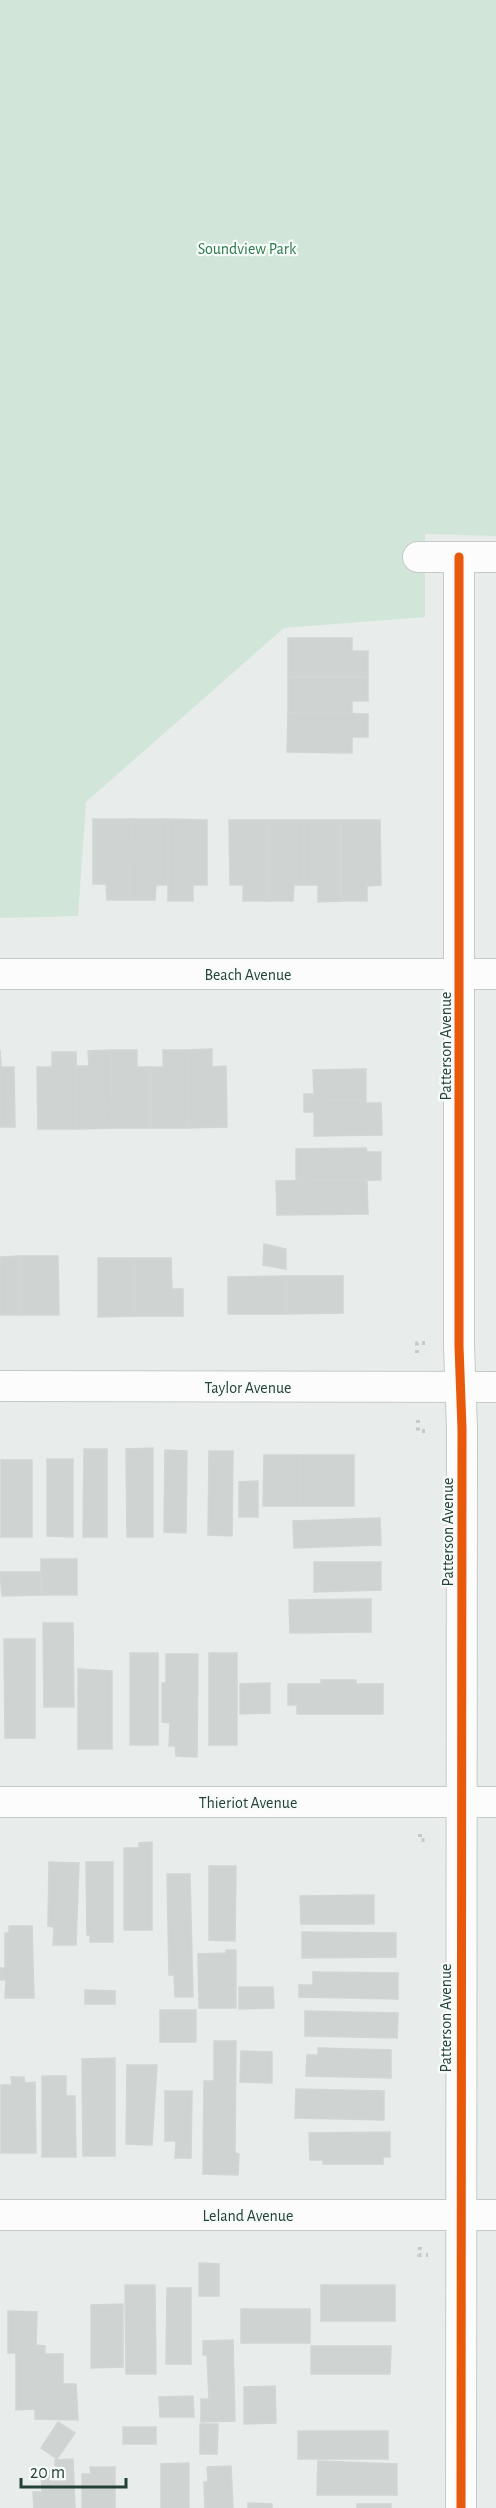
<svg xmlns="http://www.w3.org/2000/svg" width="496" height="2508" viewBox="0 0 496 2508" font-family="'Alegreya Sans',sans-serif">
<style>
.green{fill:#d1e6d8}
.building{fill:#cfd4d2;stroke:#d1d6d4;stroke-width:1.5}
.lines{fill:none;stroke-linecap:round;stroke-linejoin:round}
.street-casing{stroke:#c5cac8;stroke-width:32}
.path{stroke:#c3ccca;stroke-width:4;stroke-dasharray:3 4.5;stroke-linecap:butt}
.street{stroke:#fcfcfc;stroke-width:30}
.cycleway-casing{stroke:#f7fbf9;stroke-width:13}
.cycleway{stroke:#e8590c;stroke-width:9}
.labels{text-anchor:middle;stroke-width:4.5;stroke-linejoin:round;paint-order:stroke}
.park-label{font-size:16px;fill:#2d7a4b;stroke:#f7fbf9}
.street-label{font-size:16px;fill:#24423a;stroke:#f7fbf9}
</style>
<rect width="100%" height="100%" fill="#e8edeb"/>
<!-- green -->
<path class="green" d="M0 0H496V536L425 534V617L284 628 86 802 78 916 0 918Z"/>
<!-- building -->
<g class="building">
<path d="M288 638H352V651H368V677H288Z"/>
<path d="M288 677H368V701H352V714L288 713Z"/>
<path d="M288 713 368 714V737H352V753L287 752Z"/>
<path d="M93 819H131L130 900H107L106 884H93Z"/>
<path d="M131 819H168V885H156L155 900H130Z"/>
<path d="M168 819 207 820V885H193V901H168Z"/>
<path d="M229 820H268V901H243V885H230Z"/>
<path d="M268 820H304V885H294L293 901H268Z"/>
<path d="M304 820H341V901L318 902V885H304Z"/>
<path d="M341 820H380L381 885 367 886V901H341Z"/>
<path d="M212 1049V1067L226 1066 227 1127 188 1128 187 1050Z"/>
<path d="M0 1050 1 1067H14L15 1127H0Z"/>
<path d="M111 1050 112 1128 77 1129 76 1066H89L88 1051Z"/>
<path d="M111 1050H137V1067H150V1128H112Z"/>
<path d="M163 1050H187L188 1128H150V1067H163Z"/>
<path d="M52 1052H76L77 1129H38L37 1067H52Z"/>
<path d="M366 1069V1100L304 1101V1094H314L313 1070Z"/>
<path d="M366 1100V1103H381L382 1135 314 1136V1112H304V1101Z"/>
<path d="M366 1148 367 1152H381V1180L296 1181V1149Z"/>
<path d="M367 1180 368 1214 277 1215 276 1181Z"/>
<path d="M264 1244 286 1249V1269L263 1265Z"/>
<path d="M20 1256V1315H0V1257Z"/>
<path d="M20 1256H58L59 1315H20Z"/>
<path d="M98 1258H134V1316L98 1317Z"/>
<path d="M134 1258H171L172 1289H183V1316H134Z"/>
<path d="M286 1276V1314H228V1277Z"/>
<path d="M286 1276H343V1313L286 1314Z"/>
<path d="M153 1448V1537H127L126 1449Z"/>
<path d="M84 1449H107V1537H83Z"/>
<path d="M165 1450 187 1451 186 1533 164 1532Z"/>
<path d="M209 1451H233L232 1536 208 1535Z"/>
<path d="M264 1455H301L300 1506H263Z"/>
<path d="M301 1455H354V1506H300Z"/>
<path d="M47 1459H73V1537L47 1536Z"/>
<rect x="1" y="1460" width="31" height="77"/>
<path d="M258 1481V1517H239V1482Z"/>
<path d="M380 1518 381 1545 294 1548 293 1521Z"/>
<rect x="41" y="1559" width="36" height="36"/>
<path d="M314 1562H381V1590L314 1592Z"/>
<path d="M0 1572H41V1595L2 1596Z"/>
<path d="M371 1599V1632L290 1633 289 1600Z"/>
<path d="M43 1623H73L74 1707H44Z"/>
<path d="M4 1639H35V1738H5Z"/>
<rect x="130" y="1653" width="28" height="92"/>
<rect x="209" y="1653" width="28" height="92"/>
<path d="M166 1654H198L197 1757 176 1756 175 1746H169L170 1723 162 1722V1683H166Z"/>
<path d="M78 1669 112 1671V1749H78Z"/>
<path d="M321 1680H356V1684H383V1714H297V1705H288V1684H321Z"/>
<path d="M270 1683V1713L240 1714V1684Z"/>
<path d="M152 1842V1930H124V1848H139V1843Z"/>
<path d="M49 1862 79 1863 76 1945H53L54 1927 48 1926Z"/>
<path d="M86 1862H113V1942H90V1935H87Z"/>
<path d="M209 1866H236L235 1941 209 1940Z"/>
<path d="M167 1874H190L193 1997H175L174 1975H169Z"/>
<path d="M374 1895V1924H301L300 1896Z"/>
<path d="M9 1926H32L34 1998H5L6 1980H0V1968H5V1933H9Z"/>
<path d="M302 1932 396 1933V1957L302 1958Z"/>
<path d="M226 1950H236V2008H199L198 1954 226 1953Z"/>
<path d="M313 1972 398 1973V1999L299 1997V1985H313Z"/>
<path d="M239 1987H273L274 2008 239 2009Z"/>
<path d="M85 1990 115 1991V2004H85Z"/>
<rect x="160" y="2010" width="36" height="32"/>
<path d="M305 2011 398 2013 397 2038 305 2036Z"/>
<path d="M214 2041H236L235 2153 239 2154 238 2175 203 2174 204 2081H214Z"/>
<path d="M318 2048 391 2050V2078L306 2076 307 2055H318Z"/>
<path d="M241 2051 272 2052V2083L240 2082Z"/>
<path d="M115 2058V2156H83L82 2059Z"/>
<path d="M127 2065H157L152 2145 126 2144Z"/>
<path d="M42 2076H66V2096H75L76 2157H42Z"/>
<path d="M11 2077H24L25 2083 35 2082 36 2153H1V2085H12Z"/>
<path d="M296 2089 384 2091V2120L295 2118Z"/>
<path d="M165 2091H192L191 2158H175L176 2141H165Z"/>
<path d="M390 2132V2157H383V2164H323V2160H310L309 2133Z"/>
<path d="M199 2263 219 2264V2296H199Z"/>
<path d="M125 2285H155L156 2374H126Z"/>
<rect x="321" y="2285" width="74" height="36"/>
<path d="M167 2288H191V2364H166Z"/>
<path d="M123 2304V2367L91 2368V2305Z"/>
<rect x="241" y="2309" width="69" height="34"/>
<path d="M8 2311 37 2312 36 2345 45 2346V2354H63V2384H76L78 2420 35 2419V2409L16 2410V2353H8Z"/>
<path d="M233 2340 235 2421 201 2422V2399H209L207 2355H203V2341Z"/>
<path d="M311 2346H391L390 2374H311Z"/>
<path d="M275 2386 276 2423 244 2424V2387Z"/>
<path d="M193 2396 194 2417H160L159 2397Z"/>
<path d="M58 2422 75 2433 57 2459 41 2448Z"/>
<path d="M200 2424H218L217 2454H200Z"/>
<rect x="123" y="2427" width="33" height="17"/>
<rect x="298" y="2431" width="90" height="28"/>
<path d="M73 2459 75 2508H34L33 2492H42L41 2471H55V2460Z"/>
<path d="M318 2461 397 2464V2495H317Z"/>
<path d="M189 2463V2508H161V2464Z"/>
<path d="M231 2466 233 2508H205L204 2482H208L207 2467Z"/>
<path d="M90 2467H115V2508H82V2474H91Z"/>
<path d="M248 2503 272 2504V2508H248Z"/>
<rect x="357" y="2504" width="34" height="4"/>
</g>
<g class="lines">
<defs>
<g id="street">
<path d="M418 557H496"/>
<path d="M459 557V1346L462 1429 461 2508"/>
<path d="M0 974H496"/>
<path d="M0 1386 496 1387"/>
<path d="M0 1802H496"/>
<path d="M0 2215H496"/>
</g>
</defs>
<!-- street casing -->
<use href="#street" class="street-casing"/>
<!-- path -->
<g class="path">
<path d="M417 1353V1343H426"/>
<path d="M418 1420V1431H427"/>
<path d="M420 1834V1840H429"/>
<path d="M420 2247 419 2255H428"/>
</g>
<!-- street -->
<use href="#street" class="street"/>
<defs>
<path id="cycleway" d="M459 557V1346L462 1429 461 2508"/>
</defs>
<!-- cycleway casing -->
<use href="#cycleway" class="cycleway-casing"/>
<!-- cycleway -->
<use href="#cycleway" class="cycleway"/>
</g>
<g class="labels">
<!-- park labels -->
<g class="park-label">
<text x="247" y="254">Soundview Park</text>
</g>
<!-- street labels -->
<g class="street-label">
<text x="248" y="980">Beach Avenue</text>
<text transform="translate(445 1046) rotate(-90)" y="6">Patterson Avenue</text>
<text x="248" y="1393">Taylor Avenue</text>
<text transform="translate(447 1532) rotate(-90)" y="6">Patterson Avenue</text>
<text x="248" y="1808">Thieriot Avenue</text>
<text transform="translate(445 2018) rotate(-90)" y="6">Patterson Avenue</text>
<text x="248" y="2221">Leland Avenue</text>
</g>
</g>
<!-- scale -->
<path d="M21 2478v9h105v-9" fill="none" stroke="#24423a" stroke-width="3"/>
<text x="30" y="2478" font-size="18" fill="#24423a" stroke="#f7fbf9" stroke-width="4.5" paint-order="stroke">20 m</text>
</svg>
